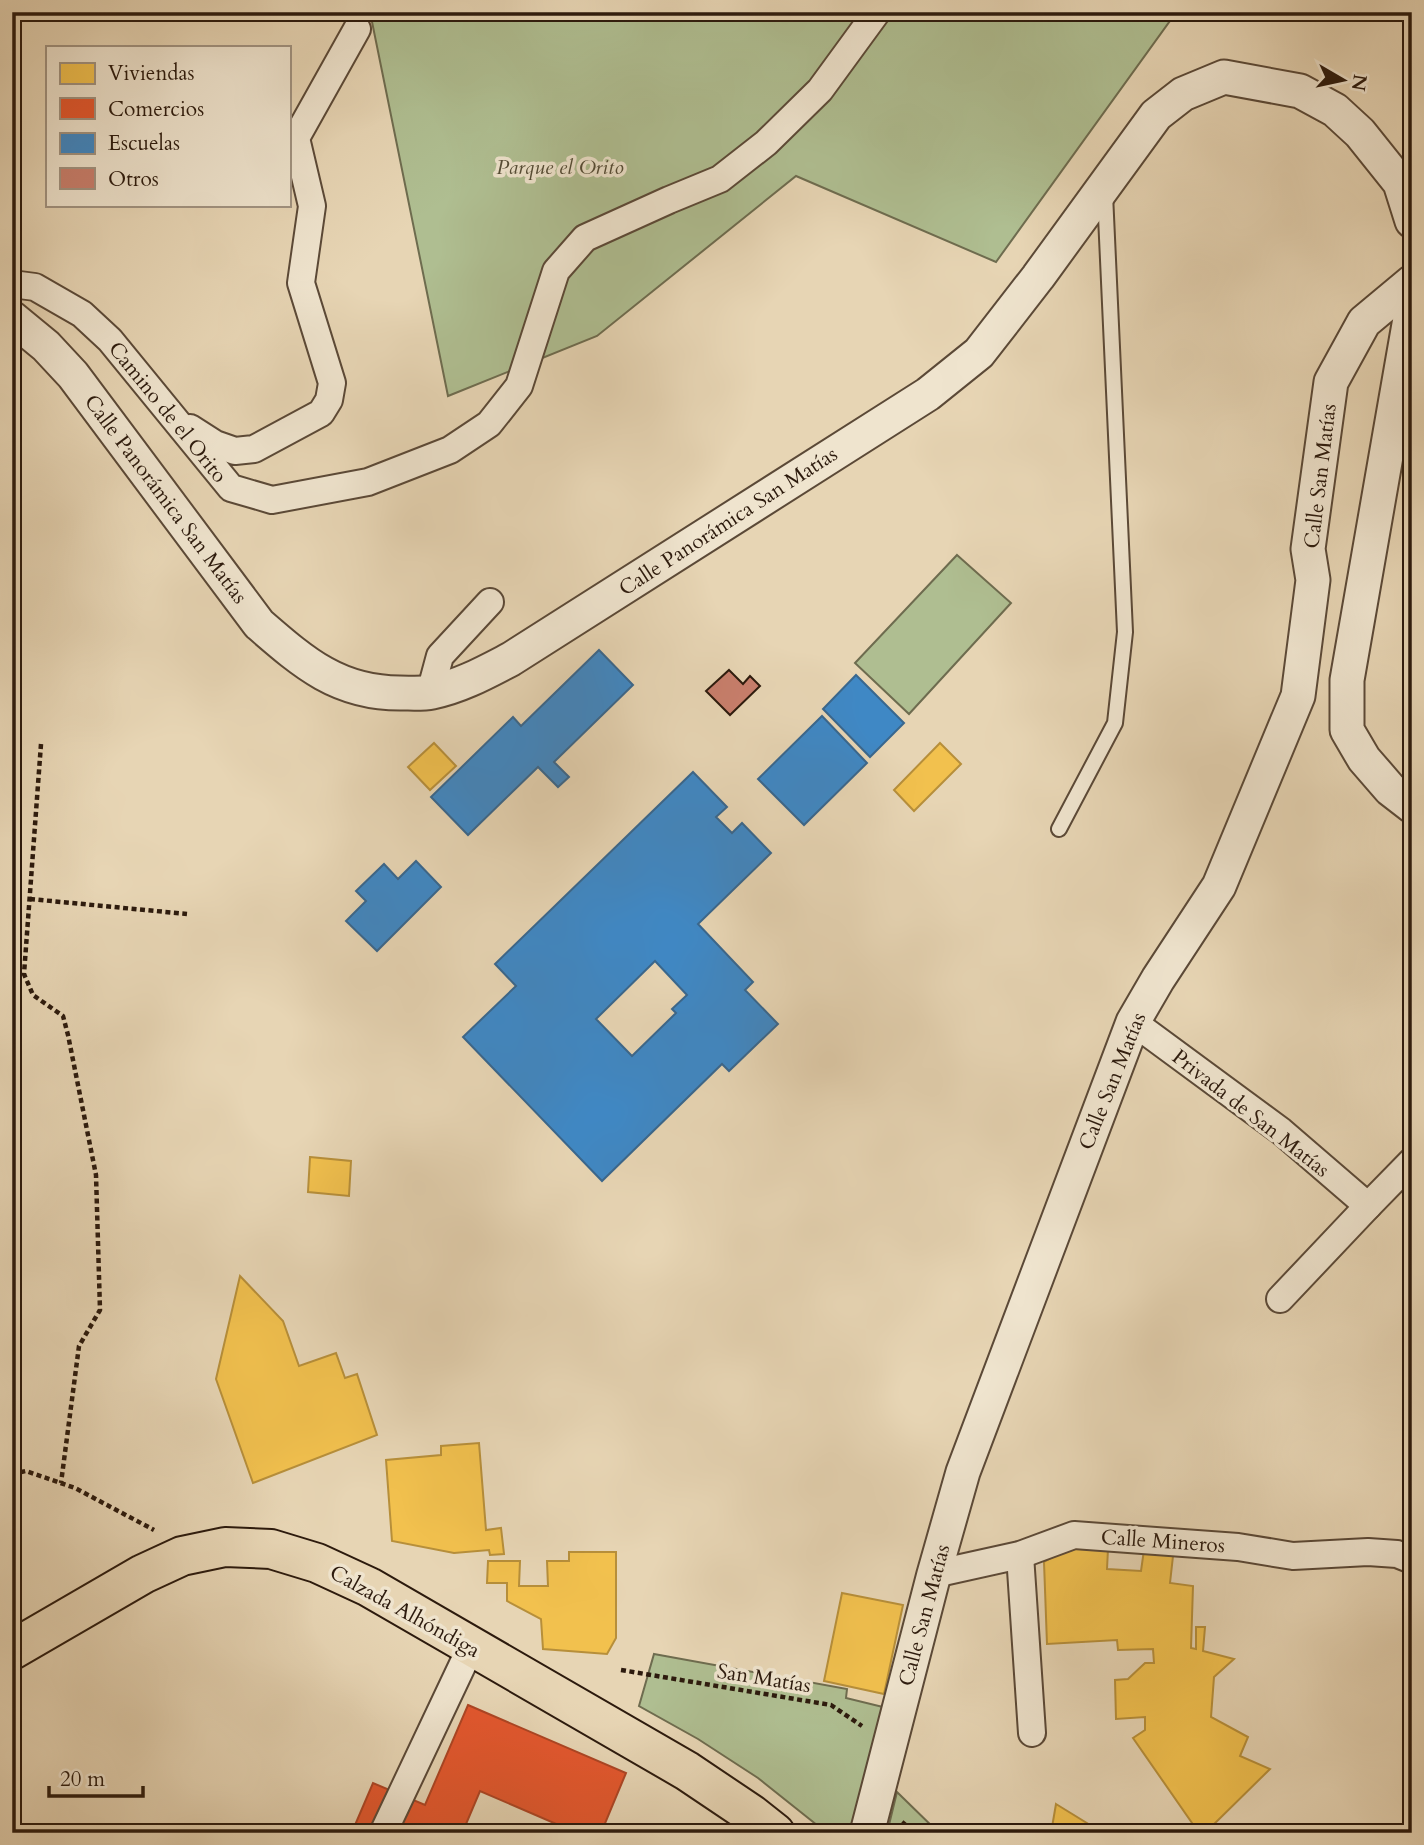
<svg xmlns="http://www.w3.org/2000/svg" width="1424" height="1845" viewBox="0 0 1424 1845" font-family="Cardo,serif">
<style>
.green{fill:#afbe91;stroke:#6e6c4f;stroke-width:2}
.homes{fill:#f2c14e;stroke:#b78f3a;stroke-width:2}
.shops{fill:#e4572e;stroke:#ad4524;stroke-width:2}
.schools{fill:#3f88c5;stroke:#39678e;stroke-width:2;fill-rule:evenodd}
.building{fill:#c97f6d;stroke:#2c1a0d;stroke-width:2}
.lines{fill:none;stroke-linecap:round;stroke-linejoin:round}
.service-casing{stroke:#5b4937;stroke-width:18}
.minor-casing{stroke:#5b4937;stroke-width:30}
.tertiary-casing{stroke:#5b4937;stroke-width:37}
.primary-casing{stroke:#2c1a0d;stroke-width:42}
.path{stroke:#2c1a0d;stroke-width:4.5;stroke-dasharray:5 3.5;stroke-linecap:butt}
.service{stroke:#efe4ce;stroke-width:14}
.minor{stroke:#efe4ce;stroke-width:26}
.tertiary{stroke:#efe4ce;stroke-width:33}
.primary{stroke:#e7d5b4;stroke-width:38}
.labels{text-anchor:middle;stroke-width:7;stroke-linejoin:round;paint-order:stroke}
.park-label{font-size:21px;font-style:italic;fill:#534b35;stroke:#efe4ce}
.street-label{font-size:21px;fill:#2c1a0d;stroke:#efe4ce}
</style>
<rect width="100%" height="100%" fill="#e7d5b4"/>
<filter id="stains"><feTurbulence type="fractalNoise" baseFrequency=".00286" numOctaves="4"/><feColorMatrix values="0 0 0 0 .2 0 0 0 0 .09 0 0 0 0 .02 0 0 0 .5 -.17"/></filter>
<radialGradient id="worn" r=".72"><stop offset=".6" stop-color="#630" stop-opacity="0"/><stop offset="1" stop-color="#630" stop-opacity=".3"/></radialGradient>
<!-- green -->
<g class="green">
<path d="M370 12H1173L1172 18 996 262 796 176 597 336 448 396Z"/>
<path d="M957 555 1011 603 909 714 855 663Z"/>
<path d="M654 1654 847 1689 846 1698 887 1708 855 1833H827L758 1778 698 1739 639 1706Z"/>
<path d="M897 1792 939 1833H887Z"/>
</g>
<!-- homes -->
<g class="homes">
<path d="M434 743 456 766 430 790 408 767Z"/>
<path d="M940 743 961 764 914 811 894 790Z"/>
<path d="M310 1157 351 1161 349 1196 308 1192Z"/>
<path d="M240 1276 283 1321 299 1366 336 1353 345 1378 357 1374 377 1435 253 1483 216 1379Z"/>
<path d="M479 1443 486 1530 501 1528 504 1554 490 1555 489 1550 454 1553 392 1541 386 1460 441 1455V1446Z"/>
<path d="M1071 1547 1108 1549 1107 1569 1141 1571 1144 1550 1173 1556 1170 1583 1193 1586 1191 1648 1196 1649V1627H1205L1203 1651 1234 1659 1214 1677 1211 1717 1248 1737 1240 1756 1270 1769 1205 1833H1199L1133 1738 1145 1730V1717L1116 1719 1115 1680 1128 1679 1145 1663H1154L1153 1649 1118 1650 1117 1640 1047 1644 1044 1562Z"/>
<path d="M569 1552H616V1638L607 1654 543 1649 541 1619 507 1601V1583H487L488 1561H520L519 1586H548L547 1561H569Z"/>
<path d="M842 1593 903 1605 884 1694 824 1681Z"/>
<path d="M1056 1804 1103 1833H1051Z"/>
</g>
<!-- shops -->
<path class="shops" d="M468 1705 626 1773 601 1833H577L480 1791 466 1824 486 1833H373L355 1825 373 1783 425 1805Z"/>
<!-- schools -->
<g class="schools">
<path d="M599 650 633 685 554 762 569 777 558 787 538 767 468 835 431 797 513 717 521 726Z"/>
<path d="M856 675 904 723 870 757 823 709Z"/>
<path d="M822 716 867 763 804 825 758 779Z"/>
<path d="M693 772 727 807 716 817 732 833 742 823 771 853 698 924 753 982 745 990 778 1024 729 1071 722 1064 602 1181 463 1037 516 986 495 964ZM655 961 687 995 672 1009 676 1013 632 1056 596 1019Z"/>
<path d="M416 861 441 887 377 951 346 921 366 901 356 891 384 864 398 879Z"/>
</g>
<!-- building -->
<path class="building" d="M729 670 743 684 750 676 760 686 730 715 706 691Z"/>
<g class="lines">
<defs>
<path id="service" d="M1059 829 1115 723 1125 632 1105 194"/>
<g id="minor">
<path d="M12 284 35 287 82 314 110 340 231 488 272 500 368 482 450 450 489 424 519 386 556 271 585 238 669 200 720 179 766 143 820 90 877 12"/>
<path d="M190 428 215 444 235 451 254 449 321 413 329 400 332 383 301 283 312 206 296 138 357 29"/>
<path d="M430 693 440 656 490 602"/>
<path d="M1133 1022 1281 1131 1368 1206"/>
<path d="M1280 1299 1368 1206 1412 1161"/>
<path d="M1020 1555 1032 1733"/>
<path d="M934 1574 1020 1555 1074 1535 1238 1547 1293 1556 1368 1552 1397 1554 1412 1560"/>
<path d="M383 1833 471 1647"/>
</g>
<g id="tertiary">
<path d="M1412 307 1347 680V730L1364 759 1390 789 1412 806"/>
<path d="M12 318 46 346 73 375 259 624C304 663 338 693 400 693 411 693 422 694 432 692 461 686 486 672 511 659L928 394 979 353 1038 277 1156 115 1183 94 1224 77 1300 91 1335 110 1360 133 1400 183 1412 221"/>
<path d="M867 1833 934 1574 963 1472 1133 1022 1158 979 1219 886 1298 696 1313 580 1308 549 1331 382 1364 322 1412 282"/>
</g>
<path id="primary" d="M12 1650 143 1574 182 1556 225 1547 271 1549 317 1563 369 1587 687 1771 751 1814 775 1833"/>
</defs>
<!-- service casing -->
<use href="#service" class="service-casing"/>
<!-- minor casing -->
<use href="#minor" class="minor-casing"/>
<!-- tertiary casing -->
<use href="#tertiary" class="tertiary-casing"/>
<!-- primary casing -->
<use href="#primary" class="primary-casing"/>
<!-- path -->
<g class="path">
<path d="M41 744 24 974 33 995 63 1016 68 1035 96 1175 100 1310 79 1346 61 1483"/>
<path d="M30 899 187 914"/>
<path d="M12 1474 26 1471 75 1488 154 1530"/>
<path d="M621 1670 831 1705 862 1726"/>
<path d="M902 1822 915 1833"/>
</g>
<!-- service -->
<use href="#service" class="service"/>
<!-- minor -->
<use href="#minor" class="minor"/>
<!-- tertiary -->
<use href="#tertiary" class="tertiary"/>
<!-- primary -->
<use href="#primary" class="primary"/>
</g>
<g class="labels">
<!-- park labels -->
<g class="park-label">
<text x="560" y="174">Parque el Orito</text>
</g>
<!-- street labels -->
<g class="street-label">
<text transform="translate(168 412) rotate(51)" y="7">Camino de el Orito</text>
<text transform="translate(1320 476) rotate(-83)" y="7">Calle San Matías</text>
<text transform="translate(166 499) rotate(53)" y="7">Calle Panorámica San Matías</text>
<text transform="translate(728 521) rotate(-33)" y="7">Calle Panorámica San Matías</text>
<text transform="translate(1112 1081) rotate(-68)" y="7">Calle San Matías</text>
<text transform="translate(1251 1113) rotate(38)" y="7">Privada de San Matías</text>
<text transform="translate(1163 1541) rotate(4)" y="7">Calle Mineros</text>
<text transform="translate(405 1611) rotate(29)" y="7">Calzada Alhóndiga</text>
<text transform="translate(924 1615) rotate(-75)" y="7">Calle San Matías</text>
<text transform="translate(764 1678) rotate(9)" y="7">San Matías</text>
</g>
</g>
<!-- margin -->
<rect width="1424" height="1845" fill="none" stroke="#e7d5b4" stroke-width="42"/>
<rect x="14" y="14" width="1396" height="1817" fill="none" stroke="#2c1a0d" stroke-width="3.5"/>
<rect x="21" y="21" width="1382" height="1803" fill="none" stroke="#2c1a0d" stroke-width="2"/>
<!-- legend -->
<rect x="46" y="46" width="245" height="161" fill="#efe4ce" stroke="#a19381" stroke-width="2"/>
<rect x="60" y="63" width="35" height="21" fill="#f2c14e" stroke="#a19381" stroke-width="2"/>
<text x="108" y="80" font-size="21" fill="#2c1a0d">Viviendas</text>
<rect x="60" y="98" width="35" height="21" fill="#e4572e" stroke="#a19381" stroke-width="2"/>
<text x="108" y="116" font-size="21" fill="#2c1a0d">Comercios</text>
<rect x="60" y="133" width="35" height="21" fill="#3f88c5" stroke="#a19381" stroke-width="2"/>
<text x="108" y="150" font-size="21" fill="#2c1a0d">Escuelas</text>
<rect x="60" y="168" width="35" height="21" fill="#c97f6d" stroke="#a19381" stroke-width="2"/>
<text x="108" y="186" font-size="21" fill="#2c1a0d">Otros</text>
<!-- north arrow -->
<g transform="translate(1343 80) rotate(99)" stroke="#efe4ce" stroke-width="5" paint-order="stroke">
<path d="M0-5L12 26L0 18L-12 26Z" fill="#2c1a0d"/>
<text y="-10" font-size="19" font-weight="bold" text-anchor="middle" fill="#2c1a0d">N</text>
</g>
<!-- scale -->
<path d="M49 1786v10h94v-10" fill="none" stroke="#2c1a0d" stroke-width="3.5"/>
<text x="60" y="1786" font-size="21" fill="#2c1a0d" stroke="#efe4ce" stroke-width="5" paint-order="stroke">20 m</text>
<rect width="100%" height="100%" filter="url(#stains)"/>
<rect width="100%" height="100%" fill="url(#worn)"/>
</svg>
